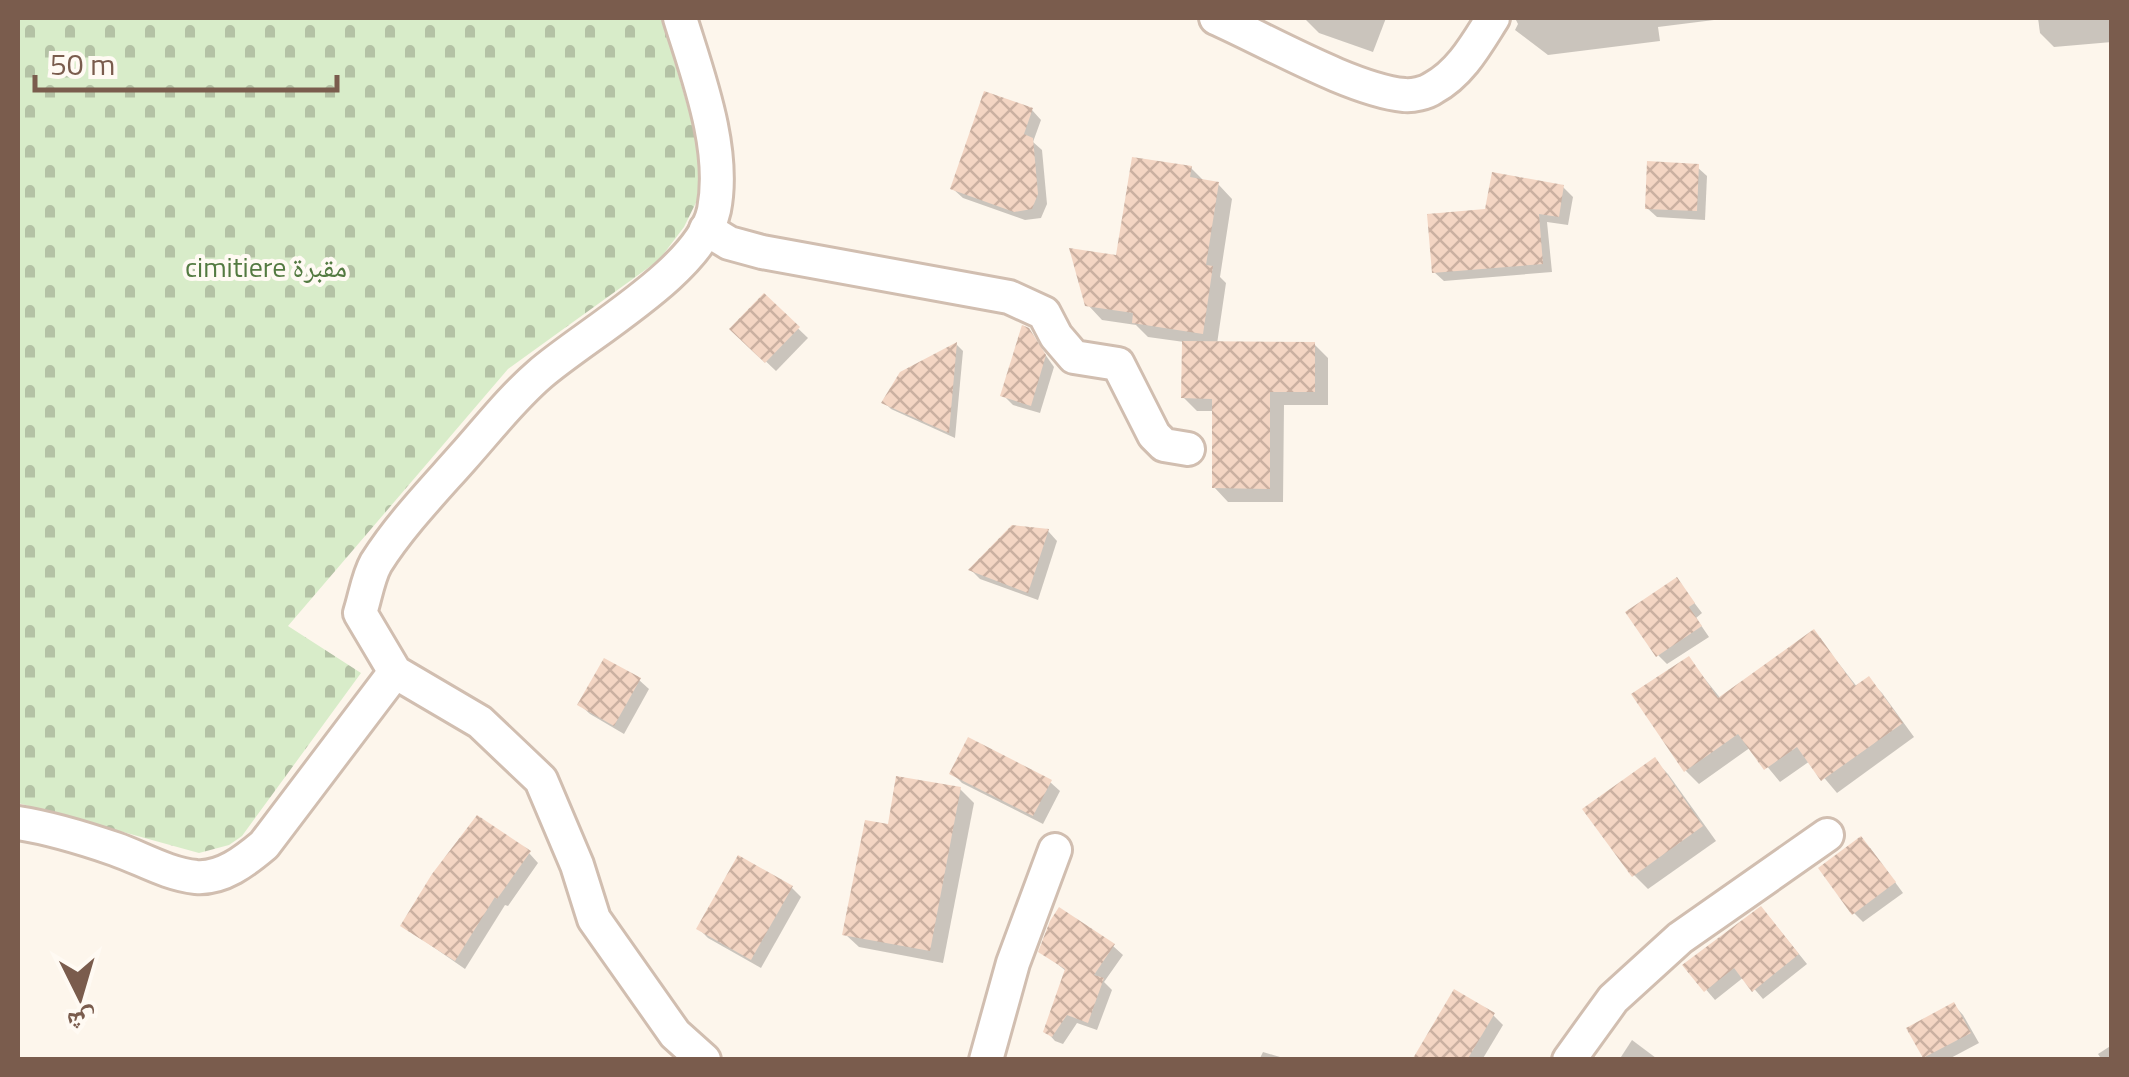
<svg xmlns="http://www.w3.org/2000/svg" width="2129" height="1077" viewBox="0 0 2129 1077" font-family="'Titillium Web','Noto Naskh Arabic',sans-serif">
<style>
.cemetery{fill:url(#cemetery-stones)}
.shadow{fill:#0003}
.building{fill:url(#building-cross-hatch)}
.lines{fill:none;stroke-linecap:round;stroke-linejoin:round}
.street-casing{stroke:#d1beb0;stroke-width:38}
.street{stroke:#fff;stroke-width:32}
.labels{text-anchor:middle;stroke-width:8;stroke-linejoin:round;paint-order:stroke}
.park-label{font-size:28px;fill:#537a41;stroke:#fffaf3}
</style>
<defs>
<pattern id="cemetery-stones" width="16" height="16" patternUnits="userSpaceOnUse" patternTransform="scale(2.5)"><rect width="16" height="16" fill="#d8ecc9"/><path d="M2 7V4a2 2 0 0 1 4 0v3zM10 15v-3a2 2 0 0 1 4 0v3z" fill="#b4c2a5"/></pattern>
<pattern id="building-cross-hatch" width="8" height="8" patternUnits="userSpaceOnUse" patternTransform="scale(2.5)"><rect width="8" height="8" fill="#f3d5c3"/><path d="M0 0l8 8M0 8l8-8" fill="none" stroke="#cab0a1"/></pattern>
</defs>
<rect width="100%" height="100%" fill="#fdf6ec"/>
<!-- cemetery -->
<path class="cemetery" d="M18 18H662L708 178 684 227 659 260 508 369 288 626 361 673 242 836 229 845 199 853 18 803Z"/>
<!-- shadow -->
<g class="shadow">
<path d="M1304 18H1386L1373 52 1319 33Z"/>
<path d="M1515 18H1721L1722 19 1658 27 1660 41 1548 55 1515 30 1518 24Z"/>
<path d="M2038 18H2112V42L2054 47 2040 33Z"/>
<path d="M1032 110 1041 120 1033 142 1042 150 1047 204 1041 218 1025 220 963 198 953 189Z"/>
<path d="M1697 167 1707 176 1705 220 1657 217 1647 208Z"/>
<path d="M1191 168 1205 182 1218 184 1232 199 1220 277 1226 283 1217 344H1314L1328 358V405H1284L1283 502H1228L1214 487V411H1197L1183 397 1184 342 1148 337 1136 325 1102 320 1088 305 1118 258Z"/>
<path d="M1563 187 1573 197 1568 225 1547 222 1552 272 1444 281 1434 272 1488 212Z"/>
<path d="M764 296 808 338 776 371 732 329Z"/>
<path d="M1028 330 1054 367 1040 413 1013 405 1003 395Z"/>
<path d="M957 345 963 351 955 438 891 409 884 402 902 374Z"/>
<path d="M1048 531 1057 541 1038 600 980 579 971 570Z"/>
<path d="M1677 580 1702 613 1696 618 1709 637 1667 664 1658 655Z"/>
<path d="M1814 632 1858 688 1869 680 1882 693 1914 737 1837 793 1810 761 1780 782 1751 747 1699 784 1686 771 1634 695 1689 659 1721 699Z"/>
<path d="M639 680 649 689 624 734 590 714 580 705Z"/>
<path d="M1654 760 1668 774 1716 841 1648 889 1634 875Z"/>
<path d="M952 773 1050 782 1060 791 1043 824 962 783Z"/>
<path d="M960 789 974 803 943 963 859 947 845 934 890 826Z"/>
<path d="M1870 848 1903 893 1863 922 1854 913Z"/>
<path d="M529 853 538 863 508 906 505 905 465 969 403 926Z"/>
<path d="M792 888 801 897 761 968 708 938 699 929Z"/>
<path d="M1770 918 1807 964 1763 999 1744 977 1715 1000 1685 965Z"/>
<path d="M1113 946 1123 955 1104 982 1112 990 1097 1030 1077 1023 1063 1044 1055 1041 1046 1031 1066 971 1041 951Z"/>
<path d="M1954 1005 1963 1015 1979 1043 1947 1060H1928L1925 1057Z"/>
<path d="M1493 1015 1503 1025 1482 1060H1436Z"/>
<path d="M1632 1040 1656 1058 1657 1060H1619Z"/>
<path d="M2112 1045V1060H2102L2098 1054Z"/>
<path d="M1263 1052 1290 1060H1259Z"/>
</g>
<!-- building -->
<g class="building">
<path d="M984 91 1033 108 1024 134 1033 138 1038 194 1032 209 1014 212 950 189Z"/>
<path d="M1132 157 1192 166 1190 177 1219 182 1206 265 1213 266 1203 334 1132 323 1133 313 1085 306 1069 248 1116 255Z"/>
<path d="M1647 161 1699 164 1697 211 1645 209Z"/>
<path d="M1492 172 1564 185 1559 217 1539 214 1543 264 1432 273 1427 214 1485 209Z"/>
<path d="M764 293 800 327 765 363 729 329Z"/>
<path d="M1022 325 1029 328 1046 355 1031 406 1000 396Z"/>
<path d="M1182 341 1315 342V392H1270V489L1212 488V399L1181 398Z"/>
<path d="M957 342 949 433 881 403 900 372Z"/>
<path d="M1012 525 1049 529 1028 593 968 570Z"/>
<path d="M1677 577 1695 603 1689 607 1702 626 1656 657 1625 612Z"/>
<path d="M1814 629 1855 686 1869 676 1903 723 1821 781 1797 747 1764 770 1738 734 1684 772 1631 694 1689 656 1718 698Z"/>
<path d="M604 658 641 678 614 726 577 705Z"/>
<path d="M968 737 1052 780 1033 816 949 774Z"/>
<path d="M1655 757 1703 826 1632 877 1582 809Z"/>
<path d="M896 776 961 787 930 951 842 935 865 820 888 824Z"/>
<path d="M477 815 531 851 497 899 495 897 455 961 400 926 432 874Z"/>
<path d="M1861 836 1896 882 1852 915 1818 868Z"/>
<path d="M738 855 793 886 751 960 696 929Z"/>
<path d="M1761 906 1799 954 1752 992 1734 968 1704 992 1682 965Z"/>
<path d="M1059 907 1115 944 1094 975 1104 978 1088 1023 1067 1015 1052 1037 1043 1032 1065 969 1038 952 1050 921Z"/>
<path d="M1454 989 1495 1013 1467 1060H1412Z"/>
<path d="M1954 1002 1971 1033 1923 1058 1906 1028Z"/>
</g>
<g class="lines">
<defs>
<g id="street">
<path d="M680 18C698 76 726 149 714 210 702 270 586 334 540 374 512 398 488 429 463 457 433 491 400 525 376 563 368 577 365 598 360 613L395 672 480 722 541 780 577 865 594 919 675 1034 704 1060"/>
<path d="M1216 18C1266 40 1352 90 1404 95 1412 96 1426 93 1433 88 1461 73 1477 43 1493 18"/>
<path d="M706 229 729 243 762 252 1009 297 1044 313 1056 336 1074 357 1118 364 1154 435 1164 445 1188 449"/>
<path d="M18 823C50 828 83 838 115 849 141 858 167 874 196 877 222 879 245 861 264 845L395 672"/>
<path d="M986 1060 1013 963 1055 850"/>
<path d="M1569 1060 1613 999 1680 938 1827 835"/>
</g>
</defs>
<!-- street casing -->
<use href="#street" class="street-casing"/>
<!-- street -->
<use href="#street" class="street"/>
</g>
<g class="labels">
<!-- park labels -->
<g class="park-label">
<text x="266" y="277">cimitiere مقبرة</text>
</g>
</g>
<!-- border -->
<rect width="2129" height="1077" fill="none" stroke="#7a5c4d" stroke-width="40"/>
<!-- north arrow -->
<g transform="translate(80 997) rotate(175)" stroke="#fffaf3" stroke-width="8" paint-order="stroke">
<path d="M0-8L18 38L0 25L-18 38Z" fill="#7a5c4d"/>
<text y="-15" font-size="28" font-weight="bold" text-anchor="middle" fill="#7a5c4d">ش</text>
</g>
<!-- scale -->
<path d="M35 75v15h302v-15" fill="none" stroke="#7a5c4d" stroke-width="5"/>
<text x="50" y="75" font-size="30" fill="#7a5c4d" stroke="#fffaf3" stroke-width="8" paint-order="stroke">50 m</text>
</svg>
